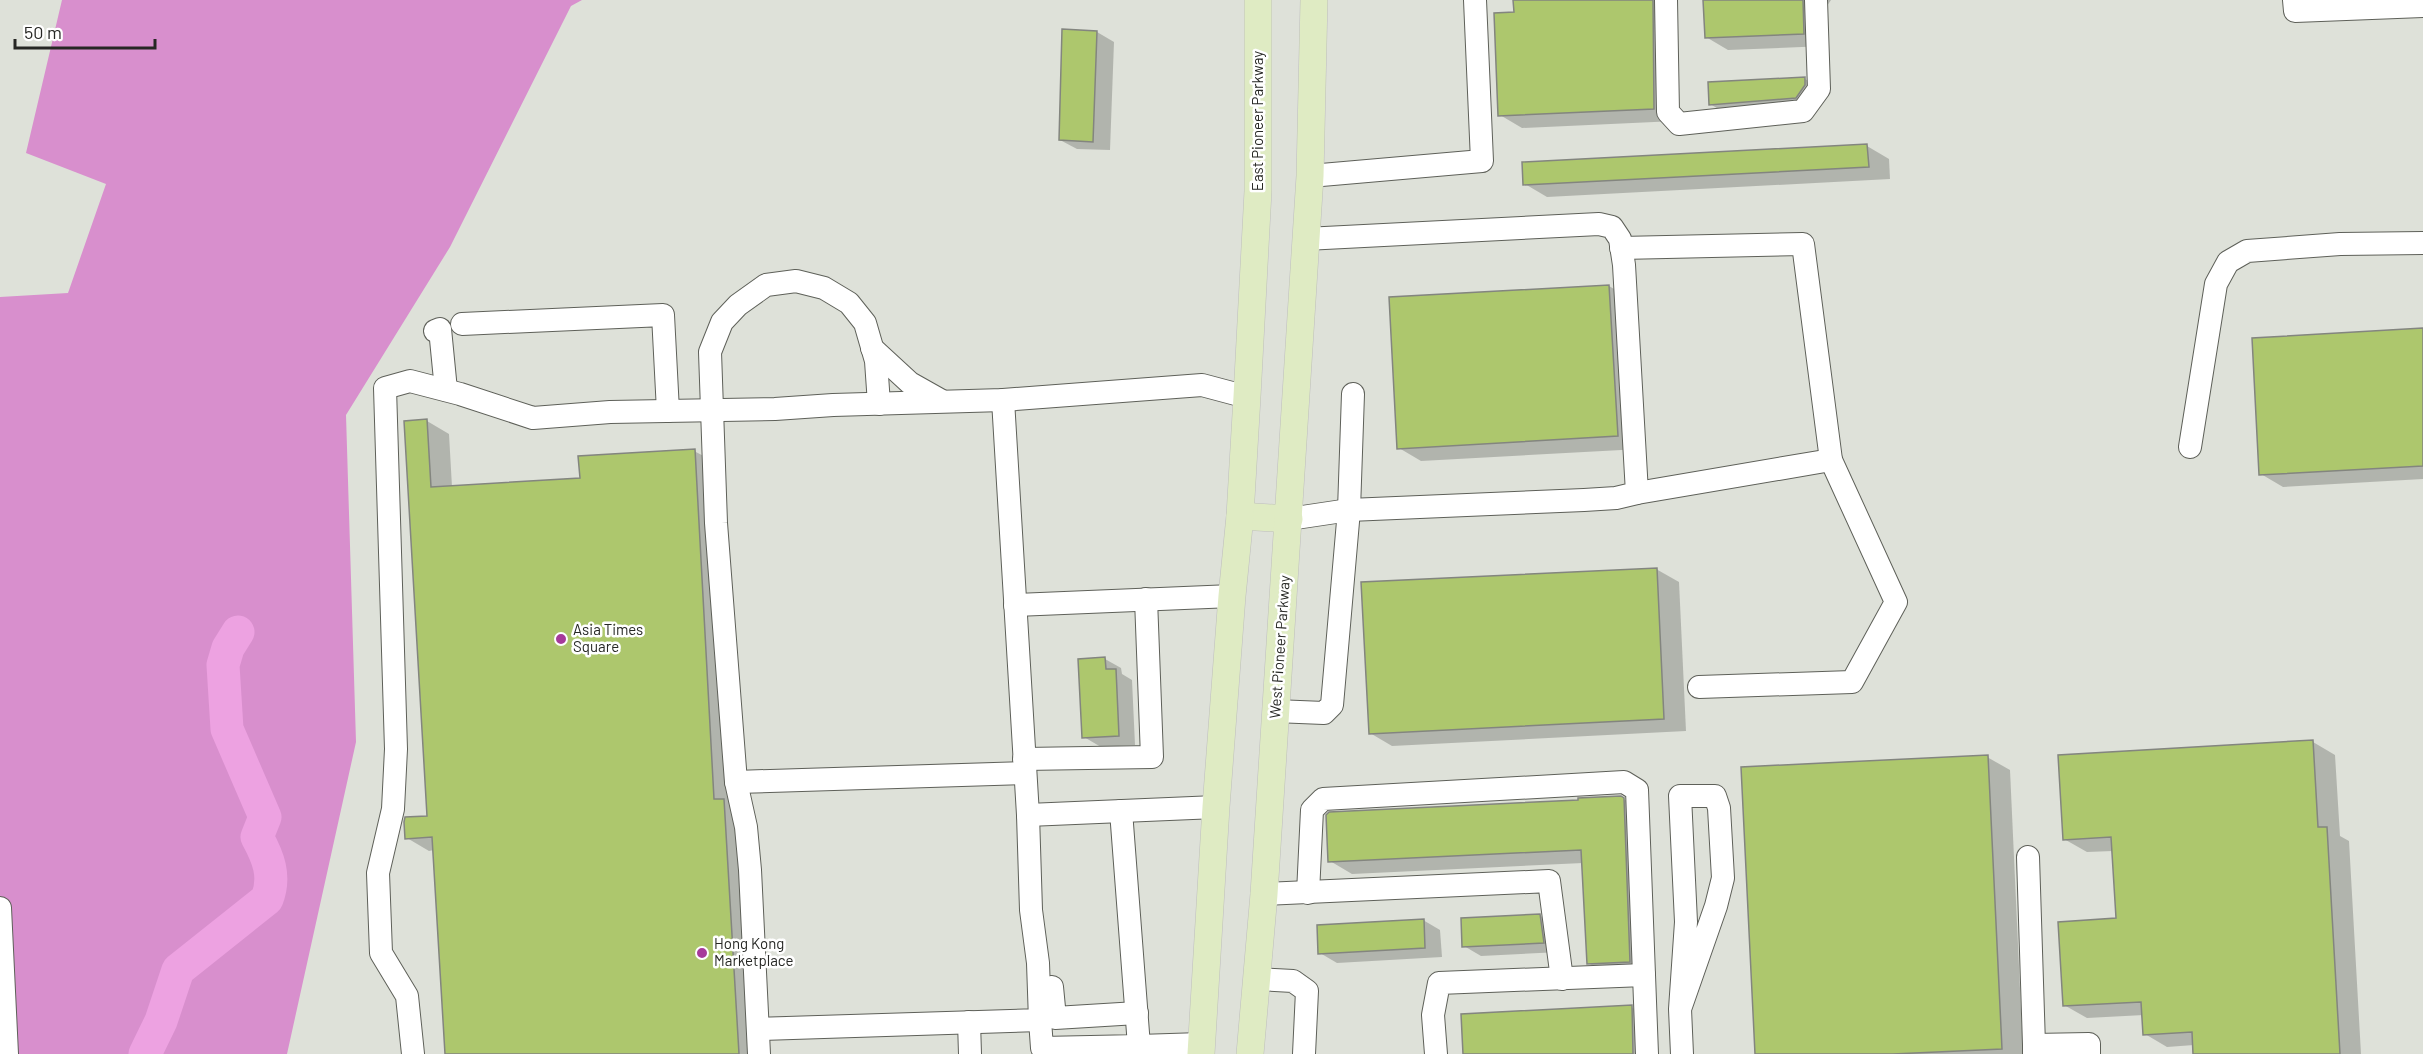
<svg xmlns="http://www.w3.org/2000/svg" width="2423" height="1054" viewBox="0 0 2423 1054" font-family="Barlow,sans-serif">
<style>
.forest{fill:#d88fcd}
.shadow{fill:#0003}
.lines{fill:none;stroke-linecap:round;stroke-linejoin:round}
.river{stroke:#eda2e1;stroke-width:33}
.building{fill:#adc76d;stroke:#83857f;stroke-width:1.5}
.minor-casing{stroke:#5e6059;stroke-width:24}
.major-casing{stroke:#bebebd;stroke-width:28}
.minor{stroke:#fff;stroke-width:22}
.major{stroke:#dfebc3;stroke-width:27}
.poi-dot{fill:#a63a9a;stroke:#fff;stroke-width:2}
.labels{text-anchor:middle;stroke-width:5;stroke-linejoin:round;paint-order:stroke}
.street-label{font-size:15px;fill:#262724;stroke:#fff}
.poi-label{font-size:15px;fill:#262724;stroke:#fff;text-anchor:start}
</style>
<rect width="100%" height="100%" fill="#dee1d9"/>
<!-- forest -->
<path class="forest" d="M62 0H582L571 6 450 247 346 415 356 742 287 1054H0V297L68 293 106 184 26 153Z"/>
<!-- shadow -->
<g class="shadow">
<path d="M1515 0H1678L1674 13 1676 121 1522 128 1500 115 1515 14Z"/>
<path d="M1704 0H1831L1827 6 1826 46 1728 50 1706 37Z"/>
<path d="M1097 32 1114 42 1110 150 1077 149 1060 140Z"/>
<path d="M1805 79 1821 88 1813 107 1727 114 1710 104Z"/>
<path d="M1867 146 1889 159 1890 179 1547 197 1525 184Z"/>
<path d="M1609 286 1631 299 1640 449 1421 461 1399 448Z"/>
<path d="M2423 330V479L2283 487 2261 474Z"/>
<path d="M427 421 449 434 452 487 581 480 694 451 717 463 760 1054H446L434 850 429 851 407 838 428 817Z"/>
<path d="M1656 569 1679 582 1686 731 1392 746 1370 733Z"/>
<path d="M1105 659 1121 668 1122 674 1132 680 1135 745 1101 747 1084 737Z"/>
<path d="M2313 742 2335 755 2340 836 2349 841 2361 1054H2195L2194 1045 2167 1047 2145 1034 2144 1015 2087 1018 2064 1005 2117 920 2113 851 2087 852 2064 839Z"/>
<path d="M1987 757 2010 770 2023 1054H1756Z"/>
<path d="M1620 797 1646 812 1652 974 1611 976 1588 963 1583 863 1352 874 1330 861 1580 802Z"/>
<path d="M1539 915 1556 925 1560 952 1481 956 1464 946Z"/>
<path d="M1423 920 1440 930 1442 957 1337 963 1320 953Z"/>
<path d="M1631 1007 1654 1020 1655 1054H1464Z"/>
</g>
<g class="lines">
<!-- river -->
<path class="river" d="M145 1054 161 1021 178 970 267 899C276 876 268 857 257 837L265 817 227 729 223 665 228 648 238 632"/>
</g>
<!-- building -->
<g class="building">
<path d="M1513 0H1653L1654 109 1498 116 1494 13 1514 12Z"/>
<path d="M1703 0H1803L1804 34 1705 38Z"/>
<path d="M1062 29 1097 31 1093 142 1059 140Z"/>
<path d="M1805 77V85L1796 98 1709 105 1708 82Z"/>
<path d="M1867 144 1869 167 1523 185 1522 162Z"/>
<path d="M1609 285 1618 436 1397 449 1389 297Z"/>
<path d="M2423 328V466L2259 475 2252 338Z"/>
<path d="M427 419 431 487 580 478 578 456 695 449 714 799H724L739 1054H445L432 837 405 839 404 822 405 817 427 816 404 421Z"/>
<path d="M1657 568 1664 719 1369 734 1361 582Z"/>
<path d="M1105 657 1106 669H1116L1119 736 1082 738 1078 659Z"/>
<path d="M2313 740 2318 827H2327L2340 1054H2193L2192 1032 2143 1035 2141 1002 2063 1006 2058 922 2116 918 2111 837 2063 840 2058 755Z"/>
<path d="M1988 755 2002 1049 1893 1054H1755L1741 767Z"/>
<path d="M1621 796 1624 798 1630 962 1587 964 1581 850 1328 862 1326 815 1329 812 1578 800V798Z"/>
<path d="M1540 914 1544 943 1462 947 1461 918Z"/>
<path d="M1424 919 1425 948 1318 954 1317 925Z"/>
<path d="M1632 1005 1633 1054H1463L1461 1014Z"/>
</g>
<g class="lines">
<defs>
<g id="minor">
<path d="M1666 0 1668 112 1679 124 1803 111 1819 89 1816 0"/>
<path d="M2294 0 2295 11 2423 6"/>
<path d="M1310 176 1482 161 1475 0"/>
<path d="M1621 248 1803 244 1831 460 1896 602 1852 682 1699 687"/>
<path d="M462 324 663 315 668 411"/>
<path d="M435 331 440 329 446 390"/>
<path d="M872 348 910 383 942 401"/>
<path d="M2190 447 2216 284 2228 262 2247 251 2340 244 2423 243"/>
<path d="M1637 493 1831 460"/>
<path d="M1289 519 1349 510 1584 500 1616 498 1637 493 1624 265 1620 239 1612 227 1599 224 1305 239"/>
<path d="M1015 605 1232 596"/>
<path d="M1275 711 1324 713 1332 705 1349 510 1353 394"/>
<path d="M1024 759 1152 757 1146 599"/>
<path d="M736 782 1025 773"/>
<path d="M1028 815 1216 807"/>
<path d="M2028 857 2034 1045"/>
<path d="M1308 893 1312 810 1323 799 1624 782 1637 790 1644 975"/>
<path d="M1264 894 1549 881 1562 979"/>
<path d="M0 908 7 1054"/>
<path d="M1257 979 1293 981 1307 991 1304 1054"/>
<path d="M1052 987 1055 1018 1137 1013"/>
<path d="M1680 1009 1716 906 1723 878 1719 808 1715 796H1680L1686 922 1680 1009 1682 1054"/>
<path d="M1040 1020 1042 1048 1139 1046 1121 811"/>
<path d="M969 1022 970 1054"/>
<path d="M758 1029 1040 1020 1038 963 1031 910 1028 815 1003 400"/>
<path d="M413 1054 407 996 381 953 378 873 393 809 396 749 385 388 410 381 460 394 533 418 610 412 775 409 833 405 1003 400 1202 385 1247 397"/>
<path d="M759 1054 750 870 746 827 736 782 716 523 710 352 722 322 738 305 766 285 796 281 824 288 849 303 865 323 876 361 879 404"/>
<path d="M1139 1054V1046L1201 1044"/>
<path d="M1436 1054 1433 1015 1439 983 1644 975 1647 1054"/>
<path d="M2034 1054V1045L2089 1044V1054"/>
</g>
<g id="major">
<path d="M1240 516 1289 519"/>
<path d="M1201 1054 1216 807 1232 596 1240 516 1247 397 1258 191V0"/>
<path d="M1250 1054 1264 894 1310 176 1314 0"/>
</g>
</defs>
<!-- minor casing -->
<use href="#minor" class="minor-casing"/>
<!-- major casing -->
<use href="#major" class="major-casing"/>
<!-- minor -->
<use href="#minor" class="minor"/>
<!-- major -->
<use href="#major" class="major"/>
</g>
<!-- markers -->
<g class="poi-dot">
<circle cx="561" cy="639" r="6"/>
<circle cx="702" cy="953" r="6"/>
</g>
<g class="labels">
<!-- street labels -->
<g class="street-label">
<text transform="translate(1258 121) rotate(-90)" y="5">East Pioneer Parkway</text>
<text transform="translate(1280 647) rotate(-86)" y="5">West Pioneer Parkway</text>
</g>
<!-- poi labels -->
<g class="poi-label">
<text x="573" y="635">Asia Times<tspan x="573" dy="17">Square</tspan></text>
<text x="714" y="949">Hong Kong<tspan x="714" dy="17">Marketplace</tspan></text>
</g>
</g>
<!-- scale -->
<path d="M15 39v9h140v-9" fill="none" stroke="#262724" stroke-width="3"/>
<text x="24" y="39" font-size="18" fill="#262724" stroke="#ffffff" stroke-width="4.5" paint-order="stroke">50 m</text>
</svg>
